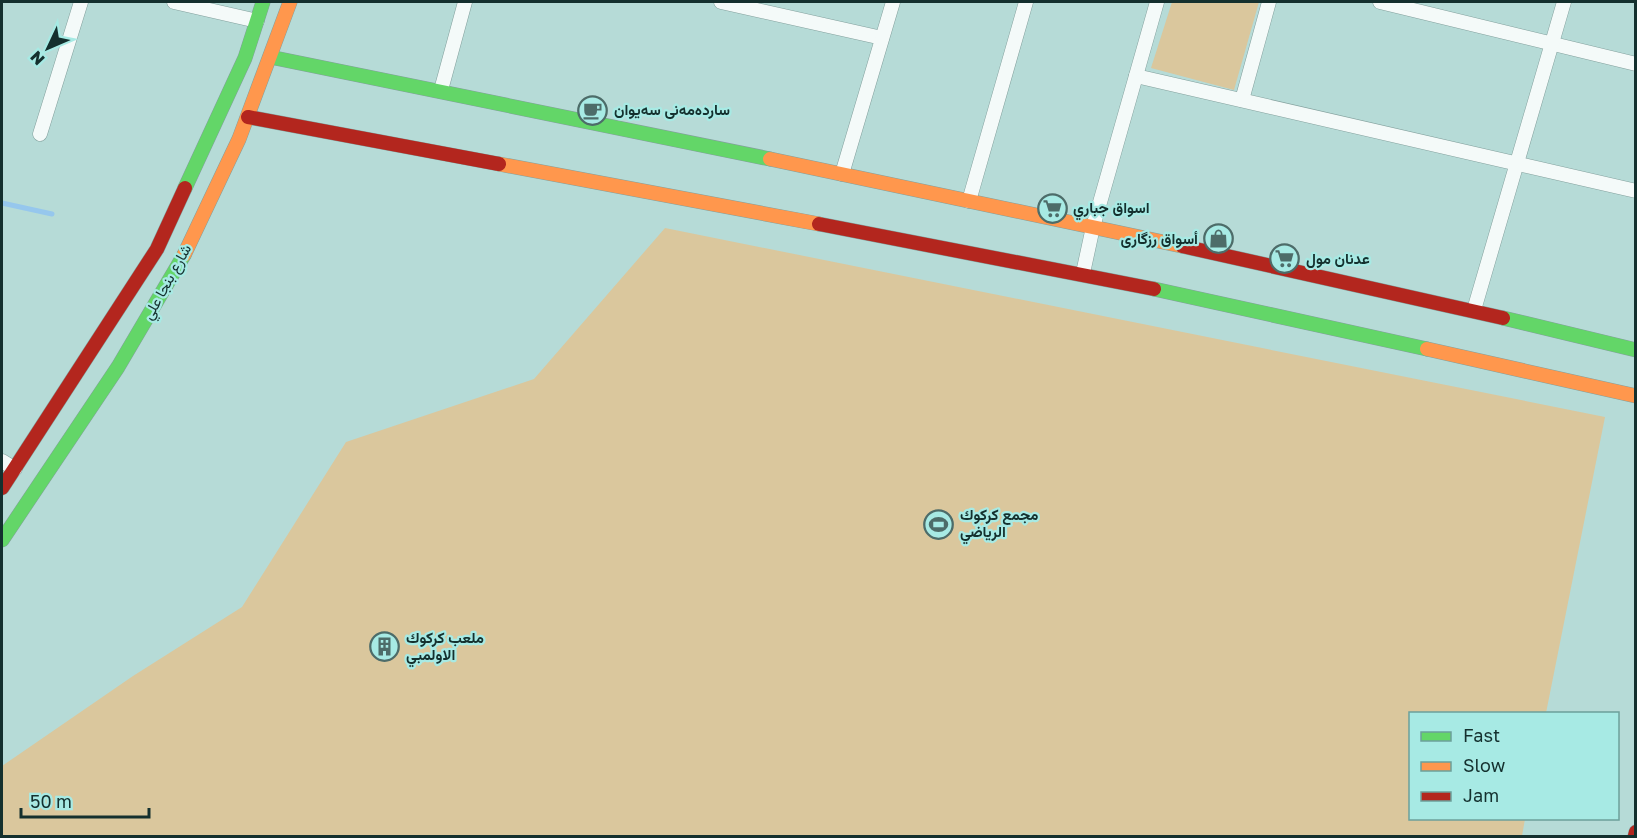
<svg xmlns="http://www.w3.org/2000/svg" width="1637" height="838" viewBox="0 0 1637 838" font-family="'Golos Text',Vazirmatn,sans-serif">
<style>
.green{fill:#dac79d}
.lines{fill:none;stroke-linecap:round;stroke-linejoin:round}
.stream{stroke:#96c7ed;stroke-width:5}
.street-casing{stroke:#83a09d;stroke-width:15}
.fast-casing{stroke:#83a09d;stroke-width:15}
.slow-casing{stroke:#83a09d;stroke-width:15}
.jam-casing{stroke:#83a09d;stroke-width:15}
.street{stroke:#f4faf9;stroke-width:14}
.fast{stroke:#63d668;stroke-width:14}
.slow{stroke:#ff974d;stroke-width:14}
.jam{stroke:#b3261e;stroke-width:14}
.labels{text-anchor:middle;stroke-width:4.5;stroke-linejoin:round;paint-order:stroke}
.poi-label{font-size:15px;font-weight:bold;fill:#14302e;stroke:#a7eae4;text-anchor:start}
.street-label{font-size:15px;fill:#14302e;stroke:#a7eae4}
</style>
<rect width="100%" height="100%" fill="#b6dbd7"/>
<!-- green -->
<g class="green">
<path d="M1172 2H1259L1234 90 1151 68Z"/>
<path d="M665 228 1605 417 1546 713 1410 714V818L1525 819 1522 836H2V766L133 676 242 607 346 442 534 379Z"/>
</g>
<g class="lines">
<!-- stream -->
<path class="stream" d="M2 203 52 214"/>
<defs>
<g id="street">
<path d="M174 2 257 21"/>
<path d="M721 2 882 38"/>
<path d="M1380 2 1636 64"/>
<path d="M1136 76 1636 191"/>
<path d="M441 90 465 2"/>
<path d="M1242 100 1269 2"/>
<path d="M40 134 81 2"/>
<path d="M842 174 893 2"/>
<path d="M969 201 1026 2"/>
<path d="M1083 273 1093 227 1157 2"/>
<path d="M1474 310 1564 2"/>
<path d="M2 461 15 469"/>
</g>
<g id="fast">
<path d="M270 57 770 159"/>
<path d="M185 188 245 58 263 2"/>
<path d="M1154 289 1427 349"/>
<path d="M1503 318 1636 350"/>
<path d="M2 540 118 367 184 255"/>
</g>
<g id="slow">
<path d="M770 159 1182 246"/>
<path d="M499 164 819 224"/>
<path d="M184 255 239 139 290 2"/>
<path d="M1427 349 1636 396"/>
</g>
<g id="jam">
<path d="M248 117 499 164"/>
<path d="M819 224 1154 289"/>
<path d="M1182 246 1503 318"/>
<path d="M2 488 157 249 185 188"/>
<path d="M1635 836 1636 832"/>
</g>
</defs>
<!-- street casing -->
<use href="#street" class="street-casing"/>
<!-- fast casing -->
<use href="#fast" class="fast-casing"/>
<!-- slow casing -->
<use href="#slow" class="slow-casing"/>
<!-- jam casing -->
<use href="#jam" class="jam-casing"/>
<!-- street -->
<use href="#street" class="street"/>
<!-- fast -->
<use href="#fast" class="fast"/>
<!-- slow -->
<use href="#slow" class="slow"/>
<!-- jam -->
<use href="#jam" class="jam"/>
</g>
<!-- icons -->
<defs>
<symbol id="cafe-ring" viewBox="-11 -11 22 22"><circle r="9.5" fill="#a7eae4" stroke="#4d6c69" stroke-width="1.5"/><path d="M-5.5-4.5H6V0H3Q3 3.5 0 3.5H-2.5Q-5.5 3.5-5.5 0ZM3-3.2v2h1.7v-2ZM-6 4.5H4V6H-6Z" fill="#4d6c69"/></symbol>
<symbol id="supermarket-ring" viewBox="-11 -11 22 22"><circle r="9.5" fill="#a7eae4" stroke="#4d6c69" stroke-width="1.5"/><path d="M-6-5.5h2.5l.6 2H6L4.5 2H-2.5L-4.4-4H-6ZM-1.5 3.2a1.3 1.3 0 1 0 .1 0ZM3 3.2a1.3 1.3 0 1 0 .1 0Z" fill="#4d6c69"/></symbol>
<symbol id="shop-ring" viewBox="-11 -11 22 22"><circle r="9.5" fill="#a7eae4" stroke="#4d6c69" stroke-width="1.5"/><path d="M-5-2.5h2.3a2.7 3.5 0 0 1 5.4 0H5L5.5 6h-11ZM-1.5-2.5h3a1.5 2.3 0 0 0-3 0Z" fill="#4d6c69"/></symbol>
<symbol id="stadium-ring" viewBox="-11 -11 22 22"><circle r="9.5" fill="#a7eae4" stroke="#4d6c69" stroke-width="1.5"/><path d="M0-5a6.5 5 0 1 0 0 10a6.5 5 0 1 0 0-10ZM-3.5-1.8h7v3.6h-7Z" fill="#4d6c69"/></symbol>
<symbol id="building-ring" viewBox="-11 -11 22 22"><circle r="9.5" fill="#a7eae4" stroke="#4d6c69" stroke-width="1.5"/><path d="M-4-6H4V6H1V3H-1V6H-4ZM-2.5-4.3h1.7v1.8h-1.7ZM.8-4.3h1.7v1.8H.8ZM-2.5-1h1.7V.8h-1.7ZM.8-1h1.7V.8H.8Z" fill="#4d6c69"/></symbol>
</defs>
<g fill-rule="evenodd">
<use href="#cafe-ring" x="576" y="94" width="33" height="33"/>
<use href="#supermarket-ring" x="1036" y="192" width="33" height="33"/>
<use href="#shop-ring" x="1202" y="222" width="33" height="33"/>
<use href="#supermarket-ring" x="1268" y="242" width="33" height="33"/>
<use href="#stadium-ring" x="922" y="508" width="33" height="33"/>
<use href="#building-ring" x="368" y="630" width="33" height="33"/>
</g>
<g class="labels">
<!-- poi labels -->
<g class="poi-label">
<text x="614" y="115">ساردەمەنی سەیوان</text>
<text x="1073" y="213">اسواق جباري</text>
<text x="1198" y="244" text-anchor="end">أسواق رزگارى</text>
<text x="1306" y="264">عدنان مول</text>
<text x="960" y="520">مجمع كركوك<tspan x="960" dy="17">الرياضي</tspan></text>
<text x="406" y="643">ملعب كركوك<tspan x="406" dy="17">الاولمبي</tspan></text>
</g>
<!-- street labels -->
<g class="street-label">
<text transform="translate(167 282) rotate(-61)" y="5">شارع بنجا علي</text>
</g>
</g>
<!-- border -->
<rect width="1637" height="838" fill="none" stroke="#14302e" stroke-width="6"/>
<!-- legend -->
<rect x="1409" y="712" width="210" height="108" fill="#a7eae4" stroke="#6ca09b" stroke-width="1.5"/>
<rect x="1421" y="732" width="30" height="9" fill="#63d668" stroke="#6ca09b" stroke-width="1.5"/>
<text x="1463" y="742" font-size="18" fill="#14302e">Fast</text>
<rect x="1421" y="762" width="30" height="9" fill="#ff974d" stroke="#6ca09b" stroke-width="1.5"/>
<text x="1463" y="772" font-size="18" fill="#14302e">Slow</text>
<rect x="1421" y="792" width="30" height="9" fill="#b3261e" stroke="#6ca09b" stroke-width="1.5"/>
<text x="1463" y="802" font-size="18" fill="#14302e">Jam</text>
<!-- north arrow -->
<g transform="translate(48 48) rotate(226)" stroke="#a7eae4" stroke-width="4.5" paint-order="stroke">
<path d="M0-4.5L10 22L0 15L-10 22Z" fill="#14302e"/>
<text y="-9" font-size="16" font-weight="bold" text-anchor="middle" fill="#14302e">N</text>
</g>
<!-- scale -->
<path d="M21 808v9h128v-9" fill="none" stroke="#14302e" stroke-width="3"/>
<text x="30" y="808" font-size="18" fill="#14302e" stroke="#a7eae4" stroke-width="4.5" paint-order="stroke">50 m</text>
</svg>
